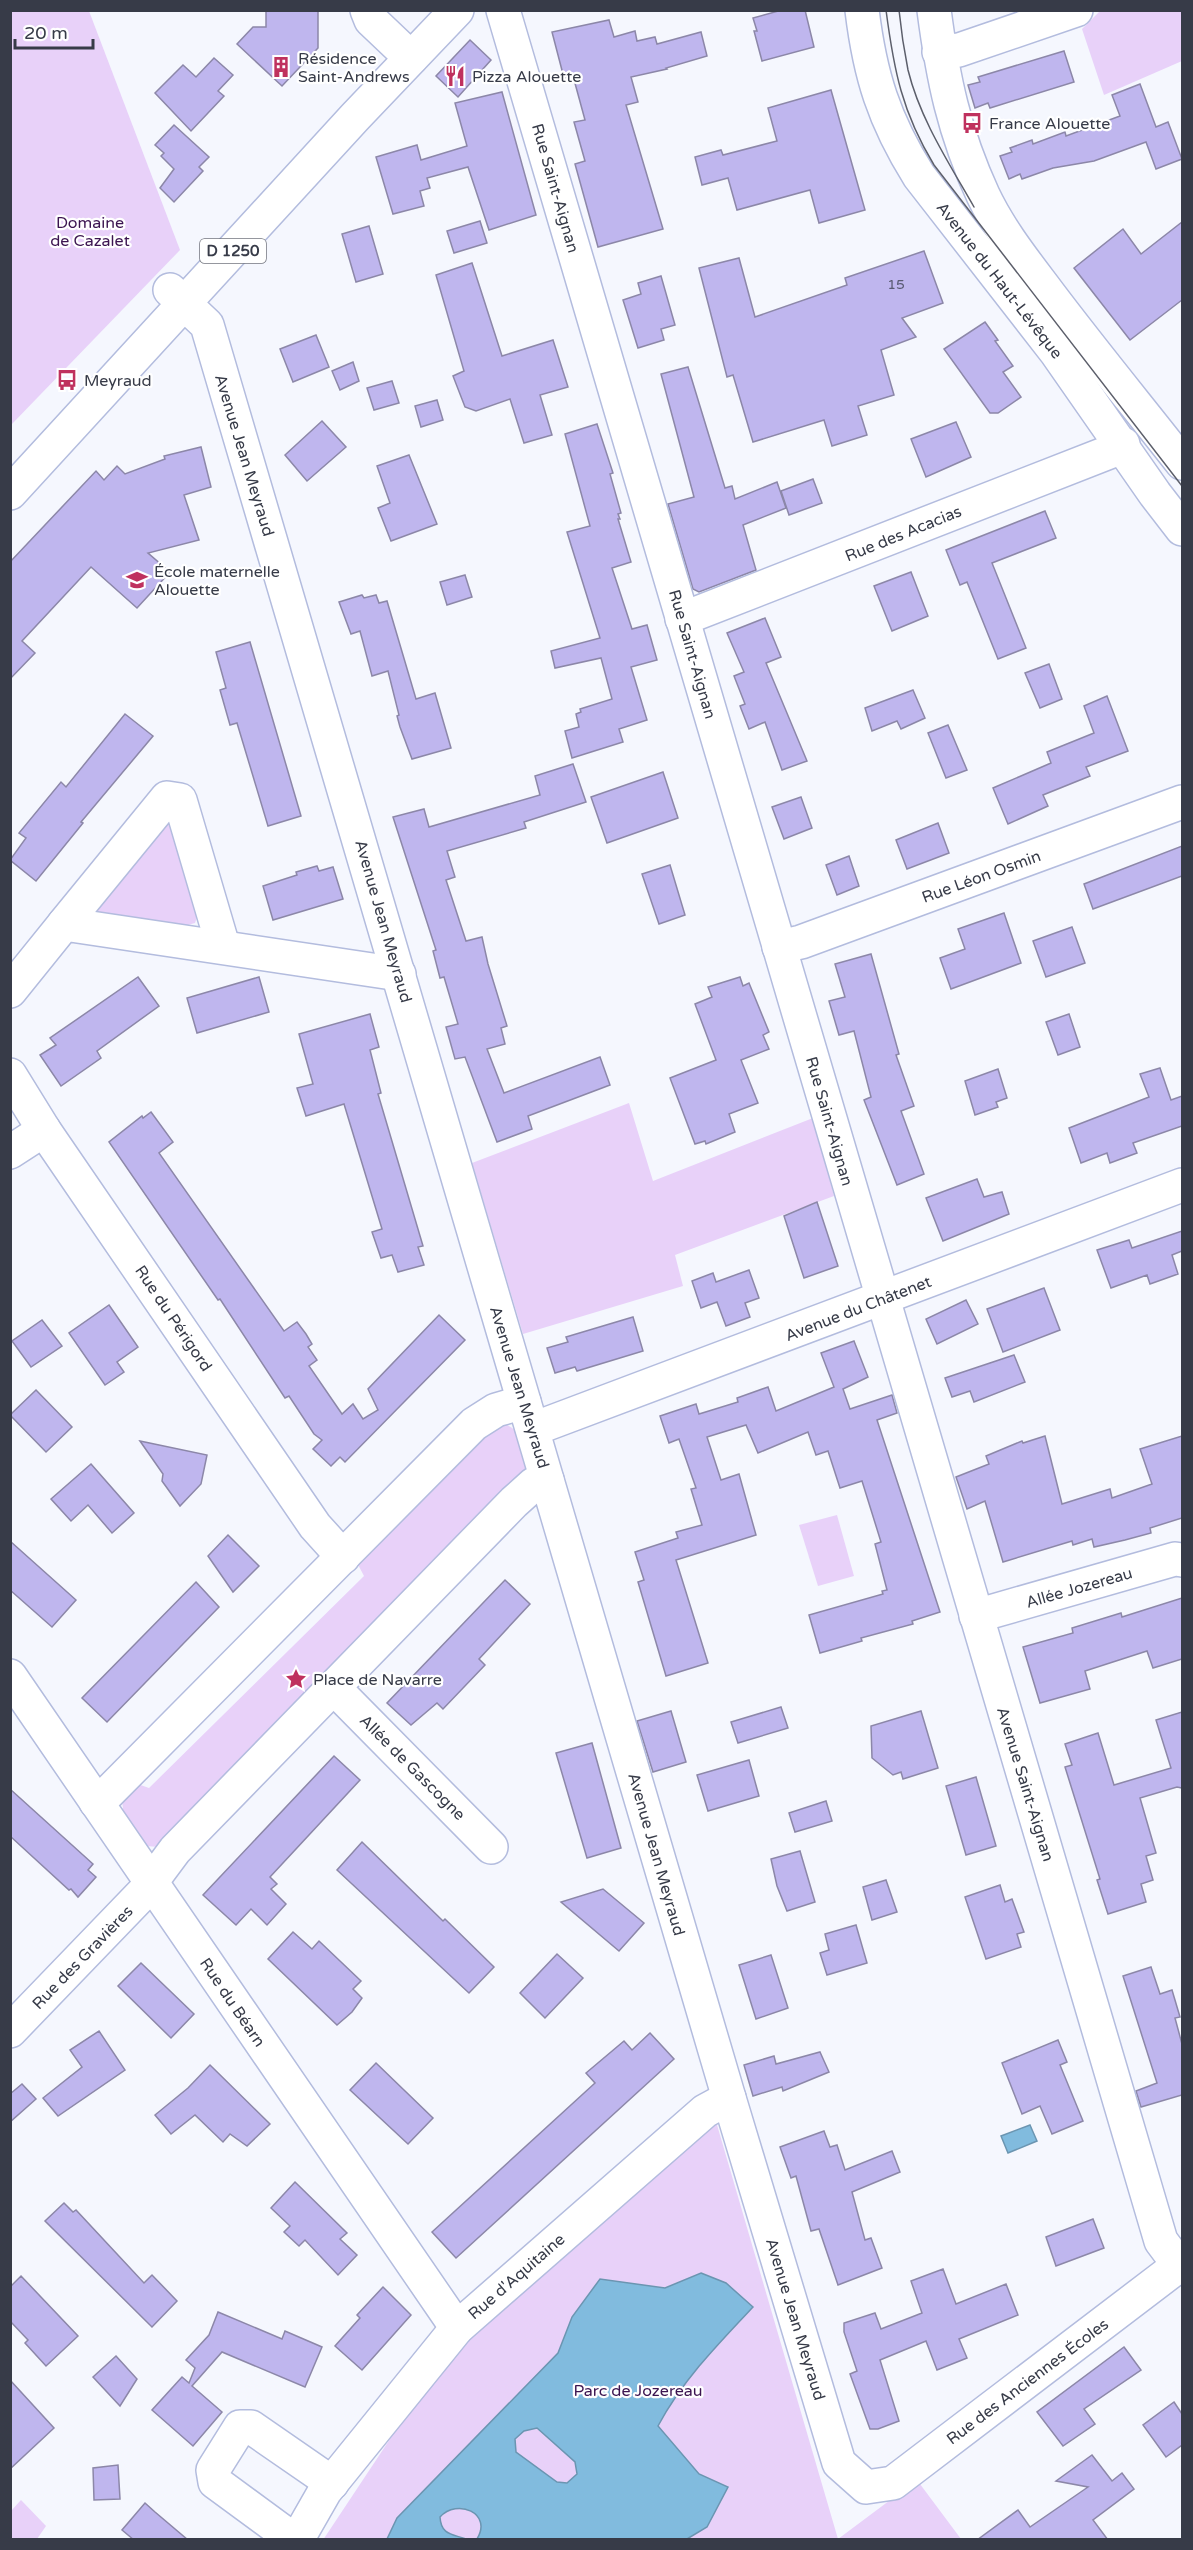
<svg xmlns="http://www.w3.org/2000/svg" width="1193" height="2550" viewBox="0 0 1193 2550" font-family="'Varela Round',sans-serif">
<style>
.green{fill:#e8d1f9}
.water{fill:#81bbde;stroke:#6b95b1;stroke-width:1.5;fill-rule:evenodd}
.building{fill:#bfb6ee;stroke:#8c87a8;stroke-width:1.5}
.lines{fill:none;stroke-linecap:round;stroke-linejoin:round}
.minor-casing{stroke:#b3bcde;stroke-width:36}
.major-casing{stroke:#b3bcde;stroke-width:36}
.minor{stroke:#fff;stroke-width:33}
.major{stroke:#fff;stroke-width:33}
.tram{stroke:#5c5f6b;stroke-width:1.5}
.labels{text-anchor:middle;stroke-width:4.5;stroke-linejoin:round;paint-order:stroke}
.number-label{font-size:14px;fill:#595a72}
.shield{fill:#fff;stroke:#73767f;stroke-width:1.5}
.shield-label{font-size:15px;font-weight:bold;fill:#373b48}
.poi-label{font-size:16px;fill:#373b48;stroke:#fff;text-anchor:start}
.street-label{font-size:16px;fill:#373b48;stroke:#fff}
.park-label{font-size:16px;fill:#3c1551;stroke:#fff}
</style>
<rect width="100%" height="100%" fill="#f5f7fe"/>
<!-- green -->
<g class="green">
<path d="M11 10 89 11 180 250 11 425Z"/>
<path d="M1101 10 1182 11V61L1104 95 1082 29Z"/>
<path d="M168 818 198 914 195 923 184 926 100 915 96 906Z"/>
<path d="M629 1103 653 1181 813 1118 834 1196 675 1255 683 1286 523 1334 472 1163Z"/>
<path d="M505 1424C530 1436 526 1452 528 1477L159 1847 146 1846 124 1817 122 1800 132 1782 149 1788 364 1576 354 1557 486 1427Z"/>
<path d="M837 1515 854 1576 818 1586 799 1525Z"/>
<path d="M715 2118 838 2539 917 2480 961 2539 323 2540 396 2430 470 2340Z"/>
<path d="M21 2500 46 2526 37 2539H11V2511Z"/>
</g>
<!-- water -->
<g class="water">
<path d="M1030 2125 1037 2141 1008 2153 1001 2136Z"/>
<path d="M701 2273 726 2283 753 2307C718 2344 682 2381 658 2426L699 2474 728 2487 707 2527 687 2539H477C493 2513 457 2498 440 2517 441 2535 452 2534 466 2539H387L397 2518 558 2353 572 2317 600 2279 665 2288ZM537 2428 575 2462 577 2474 567 2483 557 2482 516 2452 515 2439 524 2431Z"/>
</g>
<!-- building -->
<g class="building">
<path d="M266 10H318V48L282 86 237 44 253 27H266Z"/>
<path d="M782 10H805L814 47 762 61 754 31H757L753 18Z"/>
<path d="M609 20 614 37 635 31 637 41 655 37 657 44 701 32 707 56 666 68 667 69 631 77 638 102 626 105 663 229 598 247 575 164 585 161 574 122 585 120 573 76 564 78 552 32Z"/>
<path d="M470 40 491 60 458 97 436 76Z"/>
<path d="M1064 51 1074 82 990 108 988 103 975 108 968 85 980 82 978 77Z"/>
<path d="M214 58 233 75 218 91 224 96 191 131 155 93 183 65 196 77Z"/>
<path d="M1140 84 1156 127 1168 122 1182 159 1156 169 1146 142 1094 161 1053 168 1022 179 1020 174 1009 179 1000 156 1012 152 1010 148 1032 140 1033 144 1065 132 1066 136 1120 116 1112 95Z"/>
<path d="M831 90 865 210 819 223 810 190 737 210 728 178 702 185 695 157 721 150 723 155 777 141 768 108Z"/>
<path d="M502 92 536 215 489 230 468 167 427 178 430 188 420 191 424 206 393 214 376 157 417 145 421 160 467 146 455 103Z"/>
<path d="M174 125 209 157 199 167 203 171 174 202 160 188 174 169 161 156 164 153 155 145Z"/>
<path d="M480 221 487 243 454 253 447 231Z"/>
<path d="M1182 222V300L1130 340 1074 268 1123 229 1141 254Z"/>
<path d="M369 226 383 274 356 282 342 234Z"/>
<path d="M924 251 943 303 902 318 916 337 881 350 894 395 858 406 867 435 832 446 824 420 753 442 733 375 727 377 699 268 739 258 755 317 847 285 845 278Z"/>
<path d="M472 263 502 356 553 340 568 387 540 395 552 435 524 443 510 399 476 411 465 407 453 376 464 371 436 275Z"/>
<path d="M661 276 675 325 661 329 664 340 638 348 623 300 641 294 638 283Z"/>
<path d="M985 322 998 340 995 341 1013 366 1003 372 1021 397 998 413H990L944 349Z"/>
<path d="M316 335 329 367 293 382 280 349Z"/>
<path d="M353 362 359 381 340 390 332 371Z"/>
<path d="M688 367 725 488 732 486 735 499 777 482 786 508 743 525 756 570 699 592 693 589 668 504 694 497 661 374Z"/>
<path d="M392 381 399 403 374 410 367 388Z"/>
<path d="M437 400 443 420 421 427 415 406Z"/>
<path d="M322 421 346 447 307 481 285 455Z"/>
<path d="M956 422 971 457 926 477 911 439Z"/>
<path d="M597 424 613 473 610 474 621 513 618 514 620 519H618L631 562 612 568 632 629 647 625 657 660 631 667 647 720 619 729 623 742 572 758 565 731 579 727 576 714 581 712 580 709 612 699 601 658 555 668 551 651 600 638 567 532 590 526 565 434Z"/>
<path d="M201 447 211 487 184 495 199 540 148 553 170 572 137 608 91 567 22 641 35 653 10 679V562L96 471 104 480 117 466 125 474 165 459 164 456Z"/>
<path d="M409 455 437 524 391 541 378 508 390 503 377 466Z"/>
<path d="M813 479 822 503 789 515 781 491Z"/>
<path d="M1045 511 1056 538 992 563 1026 648 998 659 967 582 960 585 946 550Z"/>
<path d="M911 572 928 616 892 631 874 586Z"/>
<path d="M465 575 472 597 447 605 440 582Z"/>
<path d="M362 595 364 598 376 595 379 603 387 601 416 699 435 693 451 748 412 759 400 727 397 716 399 715 388 671 372 676 360 631 351 634 339 602Z"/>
<path d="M765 618 781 657 766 663 807 761 782 770 765 722 749 729 740 706 745 704 734 676 744 672 727 633Z"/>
<path d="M250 642 301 816 268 826 237 723 230 725 220 690 226 688 216 652Z"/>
<path d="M1049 664 1062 699 1040 708 1025 673Z"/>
<path d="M913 690 925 718 901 729 897 721 872 731 865 708Z"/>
<path d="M1107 696 1128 751 1086 767 1090 776 1043 795 1048 806 1008 824 993 788 1051 763 1047 752 1094 733 1084 706Z"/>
<path d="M125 714 153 736 81 822 83 823 36 881 10 860 26 838 19 833 61 782 66 787Z"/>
<path d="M948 725 967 770 946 778 928 733Z"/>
<path d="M573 764 586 802 524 822 526 828 447 851 455 877 446 880 466 941 482 937 488 964 507 1026 501 1028 505 1044 487 1049 504 1093 600 1057 610 1085 528 1116 532 1129 497 1142 465 1057 455 1059 446 1027 458 1024 444 977 440 978 433 951 436 950 393 817 424 809 429 827 540 795 535 776Z"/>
<path d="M663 772 678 818 607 843 591 797Z"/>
<path d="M801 797 812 828 784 839 772 807Z"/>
<path d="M938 823 949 853 907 869 896 840Z"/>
<path d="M1182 846V876L1093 909 1084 884Z"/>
<path d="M849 856 859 886 837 895 826 865Z"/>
<path d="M670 865 685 915 659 924 642 874Z"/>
<path d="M317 866 319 871 333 867 343 899 273 920 263 886 297 875 296 872Z"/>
<path d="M1004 913 1021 963 951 989 940 958 965 949 958 929Z"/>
<path d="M1072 927 1085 963 1046 977 1033 941Z"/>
<path d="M871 954 899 1054 896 1055 914 1106 901 1111 924 1174 897 1185 864 1100 871 1097 854 1031 839 1035 829 1001 845 997 835 964Z"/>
<path d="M138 977 159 1006 97 1051 101 1058 61 1086 40 1055 56 1045 50 1038Z"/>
<path d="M259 977 269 1012 197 1033 187 998Z"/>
<path d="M740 977 743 986 749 983 769 1032 763 1035 769 1049 741 1060 758 1103 729 1114 735 1132 706 1144 705 1141 695 1144 670 1078 716 1060 695 1004 712 997 708 987Z"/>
<path d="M370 1014 379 1047 370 1050 381 1093 378 1094 423 1246 418 1247 424 1265 398 1272 392 1255 381 1258 372 1232 382 1229 344 1104 306 1116 297 1088 313 1084 299 1034Z"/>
<path d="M1069 1014 1080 1047 1058 1055 1046 1022Z"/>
<path d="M1160 1068 1171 1100 1182 1096V1126L1133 1143 1137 1153 1110 1163 1107 1153 1081 1163 1069 1128 1149 1097 1140 1074Z"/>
<path d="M998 1069 1007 1098 996 1102 998 1107 975 1115 965 1081Z"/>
<path d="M151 1112 173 1142 159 1153 284 1331 297 1322 306 1334 312 1344 308 1347 317 1360 309 1366 342 1414 353 1404 363 1419 378 1410 368 1389 439 1315 465 1340 345 1462 340 1457 331 1466 313 1449 322 1440 314 1434 289 1396 285 1398 220 1299 218 1300 109 1142 142 1116 143 1118Z"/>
<path d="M977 1179 984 1197 1002 1192 1009 1214 943 1241 926 1198Z"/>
<path d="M817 1202 838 1266 804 1278 784 1216Z"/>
<path d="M1182 1231V1251L1172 1255 1178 1274 1150 1284 1147 1275 1111 1288 1097 1250 1129 1240 1132 1248Z"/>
<path d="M749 1270 759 1298 745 1303 750 1317 726 1326 717 1302 701 1308 692 1281 713 1273 716 1282Z"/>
<path d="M1044 1288 1060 1330 1003 1352 987 1309Z"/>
<path d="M966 1300 978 1324 937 1344 926 1319Z"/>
<path d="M109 1305 138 1347 117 1362 124 1372 105 1385 69 1333Z"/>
<path d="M633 1317 643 1351 577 1371 575 1367 555 1373 547 1348 568 1342 566 1337Z"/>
<path d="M42 1320 62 1346 31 1367 12 1341Z"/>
<path d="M854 1341 868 1377 843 1389 850 1409 892 1395 897 1413 877 1420 940 1612 912 1621 913 1624 861 1638 862 1641 820 1653 809 1615 883 1594 882 1591 887 1590 875 1544 881 1542 862 1481 840 1488 828 1451 816 1455 808 1432 758 1453 746 1425 707 1437 721 1480 739 1474 756 1535 676 1560 708 1663 666 1676 638 1582 644 1580 635 1552 678 1538 676 1532 702 1525 691 1489 696 1488 679 1439 669 1443 660 1416 696 1404 699 1414 738 1402 737 1398 768 1387 776 1411 834 1387 821 1353Z"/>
<path d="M1014 1355 1025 1382 974 1402 970 1391 952 1397 945 1378Z"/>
<path d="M36 1390 72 1427 46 1452 10 1415Z"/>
<path d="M1045 1436 1062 1504 1110 1489 1112 1498 1152 1484 1140 1449 1182 1436V1518L1150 1528 1151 1533 1125 1540 1094 1547 1092 1539 1073 1545 1072 1541 1003 1562 985 1501 967 1509 956 1477 989 1464 986 1456 1022 1441 1023 1443Z"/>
<path d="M140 1441 207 1455 201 1484 180 1506 162 1481 163 1474Z"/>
<path d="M91 1464 134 1513 112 1533 88 1505 71 1521 51 1499Z"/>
<path d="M228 1535 259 1566 233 1592 208 1556Z"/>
<path d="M10 1541 76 1600 52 1627 10 1590Z"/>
<path d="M505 1580 530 1604 479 1659 485 1665 443 1709 437 1703 411 1725 387 1703Z"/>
<path d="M196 1582 219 1607 107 1722 82 1698Z"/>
<path d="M1182 1598V1659L1153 1668 1147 1651 1085 1671 1090 1689 1040 1703 1023 1647 1073 1633 1072 1628 1121 1613 1122 1617Z"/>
<path d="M781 1707 788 1728 738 1743 731 1722Z"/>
<path d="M671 1711 686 1762 653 1772 637 1721Z"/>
<path d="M921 1711 938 1768 903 1779 901 1772 893 1775 872 1758 871 1726Z"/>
<path d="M1182 1712V1788L1177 1787 1140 1798 1156 1853 1146 1856 1153 1880 1141 1884 1146 1902 1108 1914 1097 1880 1100 1879 1065 1767 1072 1765 1065 1744 1098 1733 1114 1785 1171 1768 1156 1720Z"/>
<path d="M592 1743 621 1848 587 1858 556 1753Z"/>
<path d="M334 1756 360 1780 270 1877 277 1884 271 1889 286 1904 267 1925 251 1909 236 1925 203 1895Z"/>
<path d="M749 1760 759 1796 708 1811 697 1775Z"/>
<path d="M976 1777 996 1846 966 1855 946 1786Z"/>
<path d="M10 1789 93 1864 88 1870 96 1877 78 1897 71 1889 69 1890 10 1836Z"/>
<path d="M826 1801 832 1821 795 1832 789 1813Z"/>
<path d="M362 1842 443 1921 445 1919 494 1967 469 1993 337 1870Z"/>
<path d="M800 1851 815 1902 787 1911 777 1886 771 1859Z"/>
<path d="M886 1880 897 1912 872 1920 863 1887Z"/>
<path d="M1000 1885 1005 1902 1012 1899 1024 1932 1017 1934 1021 1947 986 1959 965 1897Z"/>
<path d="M603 1889 644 1923 619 1951 561 1902Z"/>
<path d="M856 1925 867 1963 827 1975 820 1953 829 1950 825 1934Z"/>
<path d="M293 1932 312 1949 319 1941 361 1981 353 1989 362 1998 352 2012 337 2025 268 1959Z"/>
<path d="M557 1954 583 1978 545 2018 520 1993Z"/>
<path d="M771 1955 788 2008 756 2019 739 1965Z"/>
<path d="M141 1963 194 2014 171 2038 118 1986Z"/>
<path d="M1151 1967 1160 1994 1172 1990 1180 2017 1175 2018 1182 2044V2095L1141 2107 1136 2091 1157 2083 1123 1976Z"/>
<path d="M99 2031 125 2070 58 2116 43 2098 82 2067 70 2050Z"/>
<path d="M650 2033 674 2059 456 2258 432 2232 595 2083 586 2073 624 2041 632 2050Z"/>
<path d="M1058 2040 1067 2062 1060 2065 1083 2121 1052 2134 1040 2106 1022 2114 1002 2063Z"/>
<path d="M820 2052 829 2072 783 2091 782 2087 753 2096 744 2065 774 2056 776 2064Z"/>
<path d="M376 2063 433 2118 408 2144 350 2090Z"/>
<path d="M210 2065 270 2124 247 2146 230 2134 223 2142 195 2115 171 2134 155 2115 188 2088Z"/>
<path d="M22 2084 36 2099 10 2122V2094Z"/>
<path d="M824 2131 830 2147 837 2145 845 2170 892 2151 900 2172 852 2192 865 2240 871 2238 882 2268 838 2285 819 2229 811 2231 796 2176 791 2178 780 2147Z"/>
<path d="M295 2182 347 2233 340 2239 357 2255 338 2275 305 2240 299 2246 284 2232 290 2226 271 2208Z"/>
<path d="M64 2203 73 2212 76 2210 144 2283 152 2275 177 2301 152 2327 45 2221Z"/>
<path d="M1093 2219 1104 2248 1056 2266 1046 2237Z"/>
<path d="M943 2269 956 2304 1006 2284 1018 2315 959 2339 967 2358 937 2370 926 2341 880 2360 899 2421 878 2429H870L850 2374 857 2371 844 2332V2323L875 2313 881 2329 922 2313 911 2281Z"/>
<path d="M21 2276 78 2336 46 2366 25 2343 28 2340 10 2321V2287Z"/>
<path d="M383 2287 411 2315 362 2370 335 2346 360 2318 357 2315Z"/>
<path d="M218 2312 282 2339 285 2331 322 2347 305 2387 222 2352 192 2386 222 2412 193 2446 152 2410 182 2377 189 2383 195 2368 186 2360 209 2335Z"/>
<path d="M1124 2347 1141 2370 1084 2409 1095 2424 1063 2446 1037 2412Z"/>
<path d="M116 2356 137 2379 120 2406 93 2377Z"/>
<path d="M10 2380 54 2428 10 2469Z"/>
<path d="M1174 2402 1182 2414V2445L1166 2457 1143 2425Z"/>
<path d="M1092 2455 1112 2481 1122 2473 1134 2489 1093 2520 1108 2540H977L1018 2510 1030 2527 1088 2487 1056 2481Z"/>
<path d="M118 2465 120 2499 94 2500 93 2468Z"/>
<path d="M145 2503 155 2512 188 2540H134L122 2530Z"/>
</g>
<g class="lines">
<defs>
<g id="minor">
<path d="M367 10 371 20 411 58"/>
<path d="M503 10 1161 2241 1179 2265"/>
<path d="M939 52 959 50 1076 10"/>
<path d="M170 290 207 325 729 2098 839 2463 866 2487 893 2483 1182 2263"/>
<path d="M682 619 1112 451 1123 444"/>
<path d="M64 924 167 798 180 800 223 946"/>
<path d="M779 947 801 942 1182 802"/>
<path d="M10 991 64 924 399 974"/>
<path d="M10 1075 44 1130 315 1526 343 1557"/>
<path d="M10 1152 44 1130"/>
<path d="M532 1427 544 1425 1182 1185"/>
<path d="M976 1616 1175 1559 1182 1560"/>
<path d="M10 1676 457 2328"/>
<path d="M334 1688 491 1847"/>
<path d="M96 1802 107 1794 474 1424 496 1410 524 1402"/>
<path d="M10 2031 143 1893 175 1850 514 1502 534 1484 547 1480"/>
<path d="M294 2540 215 2482 213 2470 240 2427H251L332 2483"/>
<path d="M297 2540 325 2491 457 2328 705 2111 729 2098"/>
</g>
<g id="major">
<path d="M862 10C870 76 884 120 919 176L1056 352 1155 494 1182 529"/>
<path d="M934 10C943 79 954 132 983 195 1000 231 1025 262 1049 294 1092 351 1138 407 1182 463"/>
<path d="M10 493 355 117 457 10"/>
</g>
</defs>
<!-- minor casing -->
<use href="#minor" class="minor-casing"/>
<!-- major casing -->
<use href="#major" class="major-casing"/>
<!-- minor -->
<use href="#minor" class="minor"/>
<!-- major -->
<use href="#major" class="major"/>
<!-- tram -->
<g class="tram">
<path d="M886 10C894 71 902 112 934 165L1182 486"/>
<path d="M899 10C901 30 904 50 908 70 920 119 949 163 974 207"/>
</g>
</g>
<!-- icons -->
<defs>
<symbol id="building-bare" viewBox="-9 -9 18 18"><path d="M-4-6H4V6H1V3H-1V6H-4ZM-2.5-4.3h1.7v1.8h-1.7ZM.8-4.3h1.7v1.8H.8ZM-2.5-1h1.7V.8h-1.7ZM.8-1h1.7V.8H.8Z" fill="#bf315e" stroke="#fff" stroke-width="2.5" paint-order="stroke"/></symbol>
<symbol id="restaurant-bare" viewBox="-9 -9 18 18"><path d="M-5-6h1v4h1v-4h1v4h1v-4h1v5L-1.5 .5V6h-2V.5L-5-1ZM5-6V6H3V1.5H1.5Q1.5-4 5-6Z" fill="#bf315e" stroke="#fff" stroke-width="2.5" paint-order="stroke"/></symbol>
<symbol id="bus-bare" viewBox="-9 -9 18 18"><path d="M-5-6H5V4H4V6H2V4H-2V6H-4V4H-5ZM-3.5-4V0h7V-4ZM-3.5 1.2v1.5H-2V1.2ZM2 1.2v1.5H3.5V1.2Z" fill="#bf315e" stroke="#fff" stroke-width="2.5" paint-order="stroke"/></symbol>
<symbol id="school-bare" viewBox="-9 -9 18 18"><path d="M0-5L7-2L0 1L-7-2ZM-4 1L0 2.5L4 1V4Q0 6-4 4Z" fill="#bf315e" stroke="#fff" stroke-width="2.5" paint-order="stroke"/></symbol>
<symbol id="sight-bare" viewBox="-9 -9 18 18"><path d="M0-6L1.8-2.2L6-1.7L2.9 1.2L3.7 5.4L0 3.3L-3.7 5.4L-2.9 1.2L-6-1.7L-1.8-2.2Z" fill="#bf315e" stroke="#fff" stroke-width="2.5" paint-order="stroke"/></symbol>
</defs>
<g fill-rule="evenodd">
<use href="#building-bare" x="266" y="52" width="30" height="30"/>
<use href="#restaurant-bare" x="440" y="61" width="30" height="30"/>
<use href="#bus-bare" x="957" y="108" width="30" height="30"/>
<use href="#bus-bare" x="52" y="365" width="30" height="30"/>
<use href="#school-bare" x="122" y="565" width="30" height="30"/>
<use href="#sight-bare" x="281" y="1664" width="30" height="30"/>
</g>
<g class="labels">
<!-- number labels -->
<g class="number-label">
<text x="896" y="289">15</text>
</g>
<!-- shield labels -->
<rect class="shield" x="200" y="239" width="66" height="24" rx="4.5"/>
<g class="shield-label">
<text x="233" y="256">D 1250</text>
</g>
<!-- poi labels -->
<g class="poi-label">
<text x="298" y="64">Résidence<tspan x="298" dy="18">Saint-Andrews</tspan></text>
<text x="472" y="82">Pizza Alouette</text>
<text x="989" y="129">France Alouette</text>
<text x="84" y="386">Meyraud</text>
<text x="154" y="577">École maternelle<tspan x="154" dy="18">Alouette</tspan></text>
<text x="313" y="1685">Place de Navarre</text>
</g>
<!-- street labels -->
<g class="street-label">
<text transform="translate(556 188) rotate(74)" y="6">Rue Saint-Aignan</text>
<text transform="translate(1000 280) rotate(52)" y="6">Avenue du Haut-Lévêque</text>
<text transform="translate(245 455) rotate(73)" y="6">Avenue Jean Meyraud</text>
<text transform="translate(903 533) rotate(-22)" y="6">Rue des Acacias</text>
<text transform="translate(693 654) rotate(74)" y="6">Rue Saint-Aignan</text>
<text transform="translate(981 876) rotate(-20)" y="6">Rue Léon Osmin</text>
<text transform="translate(384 921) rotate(74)" y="6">Avenue Jean Meyraud</text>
<text transform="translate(830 1121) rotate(74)" y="6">Rue Saint-Aignan</text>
<text transform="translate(858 1308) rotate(-21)" y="6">Avenue du Châtenet</text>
<text transform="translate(174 1318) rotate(56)" y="6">Rue du Périgord</text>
<text transform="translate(520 1387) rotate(73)" y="6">Avenue Jean Meyraud</text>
<text transform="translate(1079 1587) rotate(-16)" y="6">Allée Jozereau</text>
<text transform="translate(413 1767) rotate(45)" y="6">Allée de Gascogne</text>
<text transform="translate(1026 1784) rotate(73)" y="6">Avenue Saint-Aignan</text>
<text transform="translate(657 1854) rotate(74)" y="6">Avenue Jean Meyraud</text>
<text transform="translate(82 1957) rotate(-46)" y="6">Rue des Gravières</text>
<text transform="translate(233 2002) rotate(56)" y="6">Rue du Béarn</text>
<text transform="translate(516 2276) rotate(-41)" y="6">Rue d'Aquitaine</text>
<text transform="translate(796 2319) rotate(73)" y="6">Avenue Jean Meyraud</text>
<text transform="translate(1027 2381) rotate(-37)" y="6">Rue des Anciennes Écoles</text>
</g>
<!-- park labels -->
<g class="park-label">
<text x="90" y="228">Domaine<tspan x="90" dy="18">de Cazalet</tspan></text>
<text x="638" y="2396">Parc de Jozereau</text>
</g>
</g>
<!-- border -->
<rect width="1193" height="2550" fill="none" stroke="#373b48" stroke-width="24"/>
<!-- scale -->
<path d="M15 39v9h78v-9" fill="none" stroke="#373b48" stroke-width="3"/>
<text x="24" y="39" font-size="18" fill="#373b48" stroke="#ffffff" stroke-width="4.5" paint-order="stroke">20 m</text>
</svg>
